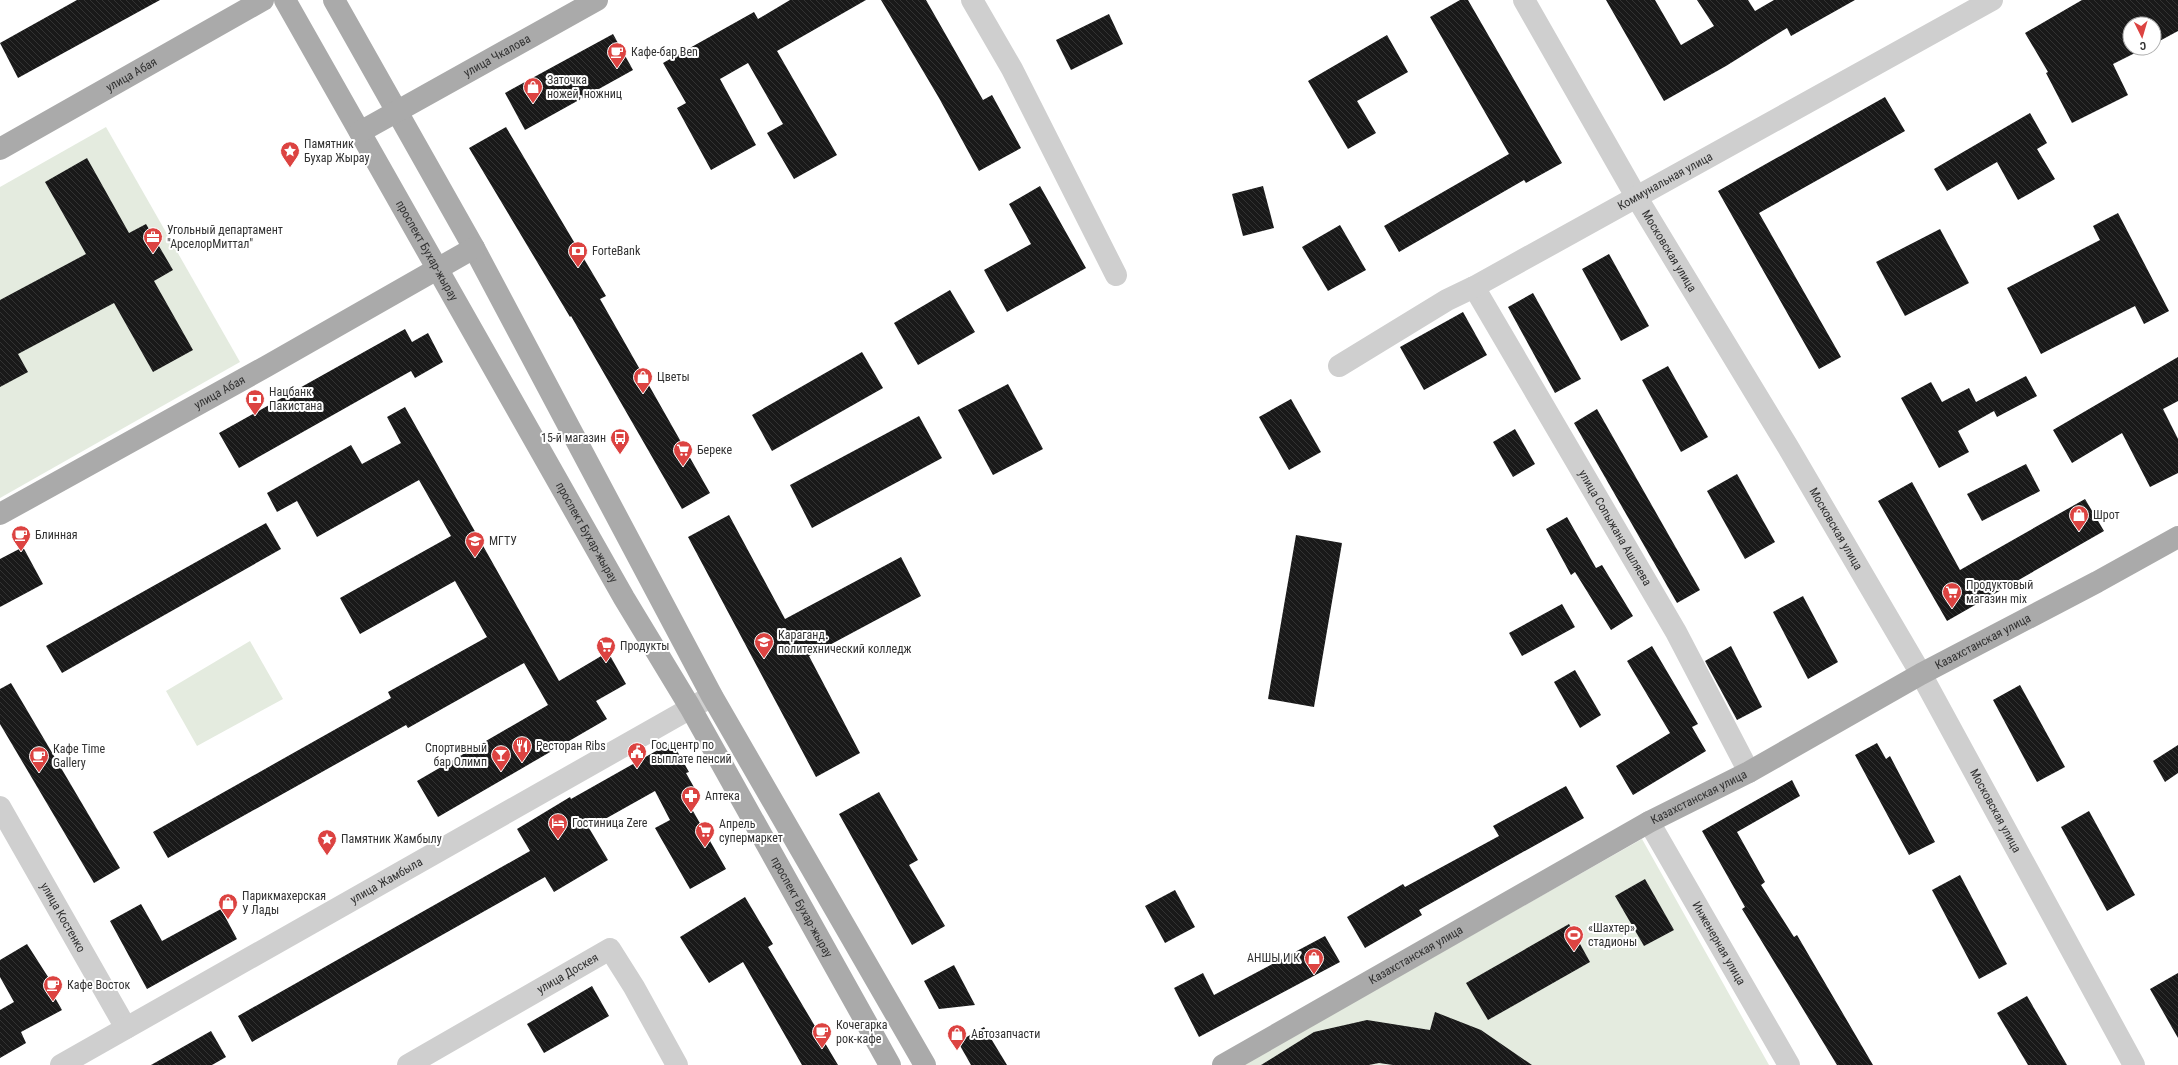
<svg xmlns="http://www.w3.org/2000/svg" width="2178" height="1065" viewBox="0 0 2178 1065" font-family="'Roboto Condensed',sans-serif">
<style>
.park{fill:#e4ebdf}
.building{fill:url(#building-back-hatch)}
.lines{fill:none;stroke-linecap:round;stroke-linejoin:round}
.minor{stroke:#cfcfcf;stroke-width:22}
.major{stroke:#aaa;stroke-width:22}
.labels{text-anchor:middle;stroke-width:4;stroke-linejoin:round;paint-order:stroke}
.poi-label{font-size:12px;fill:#323232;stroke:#fff;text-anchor:start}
.street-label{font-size:12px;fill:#323232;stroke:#fff}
</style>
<defs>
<pattern id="building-back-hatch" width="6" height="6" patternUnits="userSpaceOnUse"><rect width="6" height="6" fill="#191919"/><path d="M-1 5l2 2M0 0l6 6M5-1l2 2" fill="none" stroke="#323232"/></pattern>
</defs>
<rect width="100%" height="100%" fill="#fff"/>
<!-- park -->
<g class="park">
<path d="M106 127 240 362 0 498V187Z"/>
<path d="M250 641 283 699 197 746 166 691Z"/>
<path d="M1642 839 1769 1065H1242Z"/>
</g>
<!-- building -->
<g class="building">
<path d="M77 0H160L18 78 0 43Z"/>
<path d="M790 0H866L777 51 837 155 794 179 767 133 783 124 748 63 720 79 756 145 711 170 677 108 686 103 663 63 754 12 758 19Z"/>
<path d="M881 0H926L983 100 992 95 1021 148 979 171 939 98Z"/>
<path d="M1460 0H1468L1562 163 1526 183 1524 180 1399 252 1384 226 1509 154 1430 17Z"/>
<path d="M1606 0H1655L1681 45 1714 26 1697 0H1748L1755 11 1774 0H1855L1791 36 1787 28 1726 66 1664 101Z"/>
<path d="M2082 0H2178V31L2154 44V24H2130V48H2145L2113 64 2128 95 2072 123 2046 73 2048 72 2025 33Z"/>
<path d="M1109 14 1123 44 1071 70 1056 40Z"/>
<path d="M613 34 633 70 525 130 505 93Z"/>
<path d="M1387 35 1408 72 1357 101 1376 133 1348 149 1308 81Z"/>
<path d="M1885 97 1905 131 1759 213 1841 357 1819 369 1718 191Z"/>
<path d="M2030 113 2047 143 2037 149 2055 179 2018 200 1997 162 1947 191 1934 169Z"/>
<path d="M506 127 606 296 600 299 710 493 682 509 571 316 570 317 469 148Z"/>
<path d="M87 158 129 233 146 224 173 270 154 281 193 350 153 372 114 303 18 354 28 372 0 387V300L86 254 45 182Z"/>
<path d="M1040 186 1086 268 1007 312 984 270 1031 244 1009 204Z"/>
<path d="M1263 186 1274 228 1243 236 1232 194Z"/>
<path d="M2118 213 2169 311 2144 324 2135 306 2041 354 2007 288 2100 240 2093 226Z"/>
<path d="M1340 225 1366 270 1328 291 1302 247Z"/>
<path d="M1940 229 1969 283 1905 316 1876 262Z"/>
<path d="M1609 254 1649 326 1621 341 1582 269Z"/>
<path d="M950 290 975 332 918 365 894 323Z"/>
<path d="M1533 293 1581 379 1555 393 1508 307Z"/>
<path d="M1463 312 1487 355 1424 390 1400 347Z"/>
<path d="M405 329 412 342 428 333 443 362 415 378 411 371 239 468 219 433Z"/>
<path d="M862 352 883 388 772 451 752 415Z"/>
<path d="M2178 357V401L2163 409 2178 439V473L2150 487 2122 433 2072 463 2053 430Z"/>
<path d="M1668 366 1708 437 1681 452 1642 380Z"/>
<path d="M2026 376 2037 396 1997 417 1994 411 1958 431 1969 452 1939 468 1901 398 1931 382 1942 402 1969 388 1976 402Z"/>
<path d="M1008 384 1043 449 993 475 958 410Z"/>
<path d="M1291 399 1321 452 1289 470 1259 417Z"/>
<path d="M405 407 559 681 608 652 626 684 596 701 607 719 438 817 417 781 548 705 524 663 408 728 406 725 168 858 153 832 391 698 388 692 487 637 455 581 360 634 340 598 451 536 419 480 317 537 297 501 277 512 267 493 351 445 362 464 401 443 387 417Z"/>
<path d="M1597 409 1700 590 1677 603 1574 423Z"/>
<path d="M919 416 942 458 812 528 790 485Z"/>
<path d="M1515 429 1535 464 1513 477 1493 442Z"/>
<path d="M2026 464 2040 491 1982 521 1967 494Z"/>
<path d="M1737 474 1775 542 1745 559 1707 491Z"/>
<path d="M1912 482 1960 570 2085 499 2104 531 1947 621 1878 501Z"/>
<path d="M729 515 785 619 901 557 921 596 809 656 860 753 816 777 688 537Z"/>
<path d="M1567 517 1596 568 1602 565 1633 616 1611 630 1575 572 1571 575 1546 529Z"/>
<path d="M266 523 281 549 62 673 46 646Z"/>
<path d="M1296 535 1342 543 1314 707 1268 699Z"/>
<path d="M23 547 43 584 0 607V559Z"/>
<path d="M1803 596 1838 662 1808 679 1773 612Z"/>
<path d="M1562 604 1575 627 1522 656 1509 633Z"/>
<path d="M1652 646 1698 724 1692 727 1706 751 1633 795 1616 766 1670 733 1627 661Z"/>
<path d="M1731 646 1762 707 1737 720 1705 661Z"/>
<path d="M1575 670 1601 715 1580 728 1554 682Z"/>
<path d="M11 683 120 868 94 883 0 724V689Z"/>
<path d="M2020 685 2065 767 2037 782 1993 700Z"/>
<path d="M672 742 689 772 686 773 700 798 689 804 726 869 690 889 655 828 670 820 655 791 589 828 608 860 554 892 545 877 252 1042 238 1016 530 851 517 829 570 797 571 799Z"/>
<path d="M1877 743 1886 759 1890 756 1935 842 1909 855 1855 755Z"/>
<path d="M2178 745V773L2165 782 2153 761Z"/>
<path d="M1792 780 1800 796 1737 832 1765 882 1761 885 1794 937 1797 935 1873 1065H1837L1742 909 1745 907 1702 831Z"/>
<path d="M1566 786 1584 818 1419 910 1422 915 1365 948 1347 917 1403 884 1405 887 1499 836 1493 826Z"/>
<path d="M879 792 918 860 909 865 945 926 912 945 839 814Z"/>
<path d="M2089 811 2135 895 2107 911 2061 827Z"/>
<path d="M1960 875 2007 964 1979 979 1932 890Z"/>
<path d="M1645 879 1674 930 1644 946 1615 896Z"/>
<path d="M1175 890 1195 927 1165 943 1145 906Z"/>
<path d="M745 897 773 944 768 947 838 1065H802L743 962 709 983 680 937Z"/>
<path d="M141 904 162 941 221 909 237 939 147 989 110 921Z"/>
<path d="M1569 924 1590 962 1488 1020 1466 983Z"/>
<path d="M1325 936 1340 962 1199 1037 1174 988 1203 973 1214 995Z"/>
<path d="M27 944 50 980 46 982 62 1010 21 1032 26 1043 0 1058V1010L14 1002 0 977V960Z"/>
<path d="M954 965 975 1005 939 1009 924 981Z"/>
<path d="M2178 973V1038L2150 989Z"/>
<path d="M592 986 609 1016 544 1053 527 1024Z"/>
<path d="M2027 996 2067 1065H2028L1997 1013Z"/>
<path d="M1435 1012 1481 1030 1532 1065H1393L1379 1063 1369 1065H1261L1314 1032 1367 1020 1430 1030Z"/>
<path d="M984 1027 1007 1065H971L958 1042Z"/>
<path d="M211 1031 226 1057 212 1065H151Z"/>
</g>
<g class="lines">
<!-- minor -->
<g class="minor">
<path d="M972 0 1012 69 1116 275"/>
<path id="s1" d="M1524 0 1637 198 1788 447 1921 674 2134 1065"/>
<path id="s2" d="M1474 287 1676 632 1749 772"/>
<path id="s3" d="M1339 366 1447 300 1474 287 1992 0"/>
<path id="s4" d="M0 807 126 1028"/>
<path id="s5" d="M1649 822 1789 1065"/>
<path id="s6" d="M61 1065 712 696"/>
<path id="s7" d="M408 1065 610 949 634 987 677 1065"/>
</g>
<!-- major -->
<g class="major">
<path id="s8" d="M285 0 624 598 690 707 890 1065"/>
<path d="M334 0 474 248 712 696 925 1065"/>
<path id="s9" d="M360 132 597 0"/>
<path id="s10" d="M0 149 263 0"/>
<path id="s11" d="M0 514 267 366 474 248"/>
<path id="s12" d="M1223 1065 1649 822 1749 772 1921 674 2097 582 2178 537"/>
</g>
</g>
<!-- icons -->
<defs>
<symbol id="cafe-pin" viewBox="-11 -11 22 30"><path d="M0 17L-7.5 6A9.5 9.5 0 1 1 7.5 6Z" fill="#dc4341" stroke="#fff"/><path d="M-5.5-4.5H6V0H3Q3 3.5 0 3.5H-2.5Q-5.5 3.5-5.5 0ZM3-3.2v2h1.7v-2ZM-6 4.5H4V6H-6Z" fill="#fff"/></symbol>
<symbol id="shop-pin" viewBox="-11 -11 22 30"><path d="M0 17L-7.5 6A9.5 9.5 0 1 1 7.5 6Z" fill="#dc4341" stroke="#fff"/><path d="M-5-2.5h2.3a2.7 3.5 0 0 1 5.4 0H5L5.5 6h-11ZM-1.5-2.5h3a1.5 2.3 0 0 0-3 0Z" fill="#fff"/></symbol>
<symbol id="sight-pin" viewBox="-11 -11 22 30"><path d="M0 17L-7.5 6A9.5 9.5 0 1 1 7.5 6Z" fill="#dc4341" stroke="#fff"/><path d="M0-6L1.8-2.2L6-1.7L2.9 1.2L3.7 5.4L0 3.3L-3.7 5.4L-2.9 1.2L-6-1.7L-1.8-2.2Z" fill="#fff"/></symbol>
<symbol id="office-pin" viewBox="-11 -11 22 30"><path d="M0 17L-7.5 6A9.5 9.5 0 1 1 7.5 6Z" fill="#dc4341" stroke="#fff"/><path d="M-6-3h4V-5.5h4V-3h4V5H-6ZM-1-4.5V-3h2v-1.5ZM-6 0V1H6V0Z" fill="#fff"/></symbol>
<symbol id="bank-pin" viewBox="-11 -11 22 30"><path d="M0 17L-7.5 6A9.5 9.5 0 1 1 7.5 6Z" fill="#dc4341" stroke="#fff"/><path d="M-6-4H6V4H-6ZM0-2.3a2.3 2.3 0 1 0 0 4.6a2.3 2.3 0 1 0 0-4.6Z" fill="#fff"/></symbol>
<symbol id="bus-pin" viewBox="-11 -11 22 30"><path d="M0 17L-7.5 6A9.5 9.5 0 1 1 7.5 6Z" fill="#dc4341" stroke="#fff"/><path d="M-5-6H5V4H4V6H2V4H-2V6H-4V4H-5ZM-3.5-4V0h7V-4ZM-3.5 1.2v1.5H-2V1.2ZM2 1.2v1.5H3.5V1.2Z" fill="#fff"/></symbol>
<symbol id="supermarket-pin" viewBox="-11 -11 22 30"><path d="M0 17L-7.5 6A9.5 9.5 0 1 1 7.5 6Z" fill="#dc4341" stroke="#fff"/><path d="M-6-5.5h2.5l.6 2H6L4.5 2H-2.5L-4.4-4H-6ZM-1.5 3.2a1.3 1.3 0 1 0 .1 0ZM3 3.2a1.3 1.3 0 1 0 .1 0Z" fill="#fff"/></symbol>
<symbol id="university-pin" viewBox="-11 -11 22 30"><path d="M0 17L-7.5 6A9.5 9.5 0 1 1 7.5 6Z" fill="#dc4341" stroke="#fff"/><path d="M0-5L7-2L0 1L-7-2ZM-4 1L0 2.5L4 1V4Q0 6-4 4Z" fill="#fff"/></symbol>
<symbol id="restaurant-pin" viewBox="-11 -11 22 30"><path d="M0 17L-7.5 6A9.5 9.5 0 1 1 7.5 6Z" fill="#dc4341" stroke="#fff"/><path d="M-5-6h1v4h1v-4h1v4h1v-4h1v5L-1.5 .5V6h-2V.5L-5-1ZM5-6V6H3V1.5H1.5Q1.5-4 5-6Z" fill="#fff"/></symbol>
<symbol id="civic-pin" viewBox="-11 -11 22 30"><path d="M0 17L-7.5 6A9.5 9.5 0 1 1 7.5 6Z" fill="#dc4341" stroke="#fff"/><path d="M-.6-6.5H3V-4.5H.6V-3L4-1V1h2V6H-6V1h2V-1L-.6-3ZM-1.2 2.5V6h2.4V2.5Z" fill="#fff"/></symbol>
<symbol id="bar-pin" viewBox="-11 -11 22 30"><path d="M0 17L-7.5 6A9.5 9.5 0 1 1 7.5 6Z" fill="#dc4341" stroke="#fff"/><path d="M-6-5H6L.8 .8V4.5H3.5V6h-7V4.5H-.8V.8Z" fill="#fff"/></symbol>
<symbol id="pharmacy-pin" viewBox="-11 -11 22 30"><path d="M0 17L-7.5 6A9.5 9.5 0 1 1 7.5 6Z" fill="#dc4341" stroke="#fff"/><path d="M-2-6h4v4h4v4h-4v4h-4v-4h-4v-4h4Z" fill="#fff"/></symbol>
<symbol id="hotel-pin" viewBox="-11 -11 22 30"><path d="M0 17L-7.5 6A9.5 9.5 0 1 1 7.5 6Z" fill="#dc4341" stroke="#fff"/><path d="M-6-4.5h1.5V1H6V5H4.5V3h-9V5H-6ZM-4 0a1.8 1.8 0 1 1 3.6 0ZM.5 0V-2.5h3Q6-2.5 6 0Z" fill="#fff"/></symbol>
<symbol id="stadium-pin" viewBox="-11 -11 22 30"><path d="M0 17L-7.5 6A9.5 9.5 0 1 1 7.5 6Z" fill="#dc4341" stroke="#fff"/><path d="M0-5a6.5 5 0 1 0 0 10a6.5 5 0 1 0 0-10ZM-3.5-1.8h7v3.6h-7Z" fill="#fff"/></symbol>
</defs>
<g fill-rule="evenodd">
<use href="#cafe-pin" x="606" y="41" width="22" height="30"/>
<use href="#shop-pin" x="522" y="76" width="22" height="30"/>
<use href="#sight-pin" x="279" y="140" width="22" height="30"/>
<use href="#office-pin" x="142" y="226" width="22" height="30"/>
<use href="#bank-pin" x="567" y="240" width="22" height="30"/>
<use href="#shop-pin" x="632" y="366" width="22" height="30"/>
<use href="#bank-pin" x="244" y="388" width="22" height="30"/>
<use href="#bus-pin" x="609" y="427" width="22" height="30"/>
<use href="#supermarket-pin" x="672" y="439" width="22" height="30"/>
<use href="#shop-pin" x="2068" y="504" width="22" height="30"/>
<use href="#cafe-pin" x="10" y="524" width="22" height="30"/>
<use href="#university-pin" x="464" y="530" width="22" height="30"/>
<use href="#supermarket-pin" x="1941" y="581" width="22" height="30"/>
<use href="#university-pin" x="753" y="631" width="22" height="30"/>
<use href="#supermarket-pin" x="595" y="635" width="22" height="30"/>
<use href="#restaurant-pin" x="511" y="735" width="22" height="30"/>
<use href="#civic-pin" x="626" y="741" width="22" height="30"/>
<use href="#bar-pin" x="490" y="744" width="22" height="30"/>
<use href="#cafe-pin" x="28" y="745" width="22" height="30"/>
<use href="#pharmacy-pin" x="680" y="785" width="22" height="30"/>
<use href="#hotel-pin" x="547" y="812" width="22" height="30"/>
<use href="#supermarket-pin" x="694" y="820" width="22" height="30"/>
<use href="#sight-pin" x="316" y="828" width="22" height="30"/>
<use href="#shop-pin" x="217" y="892" width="22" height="30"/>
<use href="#stadium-pin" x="1563" y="924" width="22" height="30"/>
<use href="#shop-pin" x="1303" y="947" width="22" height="30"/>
<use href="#cafe-pin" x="42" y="974" width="22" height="30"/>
<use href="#cafe-pin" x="811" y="1021" width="22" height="30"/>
<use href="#shop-pin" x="946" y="1023" width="22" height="30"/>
</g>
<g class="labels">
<!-- poi labels -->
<g class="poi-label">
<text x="631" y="56">Кафе-бар Ben</text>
<text x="547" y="84">Заточка<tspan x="547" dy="14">ножей, ножниц</tspan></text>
<text x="304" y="148">Памятник<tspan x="304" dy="14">Бухар Жырау</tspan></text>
<text x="167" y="234">Угольный департамент<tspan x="167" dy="14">"АрселорМиттал"</tspan></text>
<text x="592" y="255">ForteBank</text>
<text x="657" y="381">Цветы</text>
<text x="269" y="396">Нацбанк<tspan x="269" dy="14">Пакистана</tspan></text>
<text x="606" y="442" text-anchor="end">15-й магазин</text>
<text x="697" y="454">Береке</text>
<text x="2093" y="519">Шрот</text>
<text x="35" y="539">Блинная</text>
<text x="489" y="545">МГТУ</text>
<text x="1966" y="589">Продуктовый<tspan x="1966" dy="14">магазин mix</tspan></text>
<text x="778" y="639">Караганд.<tspan x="778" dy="14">политехнический колледж</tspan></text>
<text x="620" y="650">Продукты</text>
<text x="651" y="749">Гос центр по<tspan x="651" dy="14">выплате пенсий</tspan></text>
<text x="536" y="750">Ресторан Ribs</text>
<text x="487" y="752" text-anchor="end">Спортивный<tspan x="487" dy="14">бар Олимп</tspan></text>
<text x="53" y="753">Кафе Time<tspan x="53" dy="14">Gallery</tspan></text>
<text x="705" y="800">Аптека</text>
<text x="572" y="827">Гостиница Zere</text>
<text x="719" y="828">Апрель<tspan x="719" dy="14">супермаркет</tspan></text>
<text x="341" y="843">Памятник Жамбылу</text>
<text x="242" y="900">Парикмахерская<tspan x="242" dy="14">У Лады</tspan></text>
<text x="1588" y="932">«Шахтер»<tspan x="1588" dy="14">стадионы</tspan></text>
<text x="1300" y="962" text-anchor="end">АНШЫ И К</text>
<text x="67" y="989">Кафе Восток</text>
<text x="836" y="1029">Кочегарка<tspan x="836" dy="14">рок-кафе</tspan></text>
<text x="971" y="1038">Автозапчасти</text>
</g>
<!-- street labels -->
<g class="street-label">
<text dy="4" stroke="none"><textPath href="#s9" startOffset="157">улица Чкалова</textPath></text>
<text dy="4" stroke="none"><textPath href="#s10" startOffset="151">улица Абая</textPath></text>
<text dy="4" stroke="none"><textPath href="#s3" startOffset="375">Коммунальная улица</textPath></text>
<text dy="4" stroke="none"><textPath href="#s8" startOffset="288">проспект Бухар-жырау</textPath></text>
<text dy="4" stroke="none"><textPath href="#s1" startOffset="290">Московская улица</textPath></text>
<text dy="4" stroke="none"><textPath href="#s11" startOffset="251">улица Абая</textPath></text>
<text dy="4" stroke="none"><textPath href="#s2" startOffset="279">улица Сопыжана Ашляева</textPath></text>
<text dy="4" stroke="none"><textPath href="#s1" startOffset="614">Московская улица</textPath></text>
<text dy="4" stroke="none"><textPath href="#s8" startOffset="612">проспект Бухар-жырау</textPath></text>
<text dy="4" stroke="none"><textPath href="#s12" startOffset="870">Казахстанская улица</textPath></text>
<text dy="4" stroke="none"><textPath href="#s12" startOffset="546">Казахстанская улица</textPath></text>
<text dy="4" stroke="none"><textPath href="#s1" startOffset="938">Московская улица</textPath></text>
<text dy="4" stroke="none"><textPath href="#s6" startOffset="374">улица Жамбыла</textPath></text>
<text dy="4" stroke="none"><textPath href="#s8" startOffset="1044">проспект Бухар-жырау</textPath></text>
<text dy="4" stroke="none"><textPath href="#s4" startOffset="127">улица Костенко</textPath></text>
<text dy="4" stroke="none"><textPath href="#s5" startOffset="140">Инженерная улица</textPath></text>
<text dy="4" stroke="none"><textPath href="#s12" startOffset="222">Казахстанская улица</textPath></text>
<text dy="4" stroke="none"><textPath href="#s7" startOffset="184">улица Доскея</textPath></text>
</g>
</g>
<!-- north arrow -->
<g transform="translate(2142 36) rotate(175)"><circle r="19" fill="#ffffff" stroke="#adadad"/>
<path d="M0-3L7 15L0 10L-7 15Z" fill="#dc4341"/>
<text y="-6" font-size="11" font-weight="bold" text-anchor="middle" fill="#323232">С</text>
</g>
</svg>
